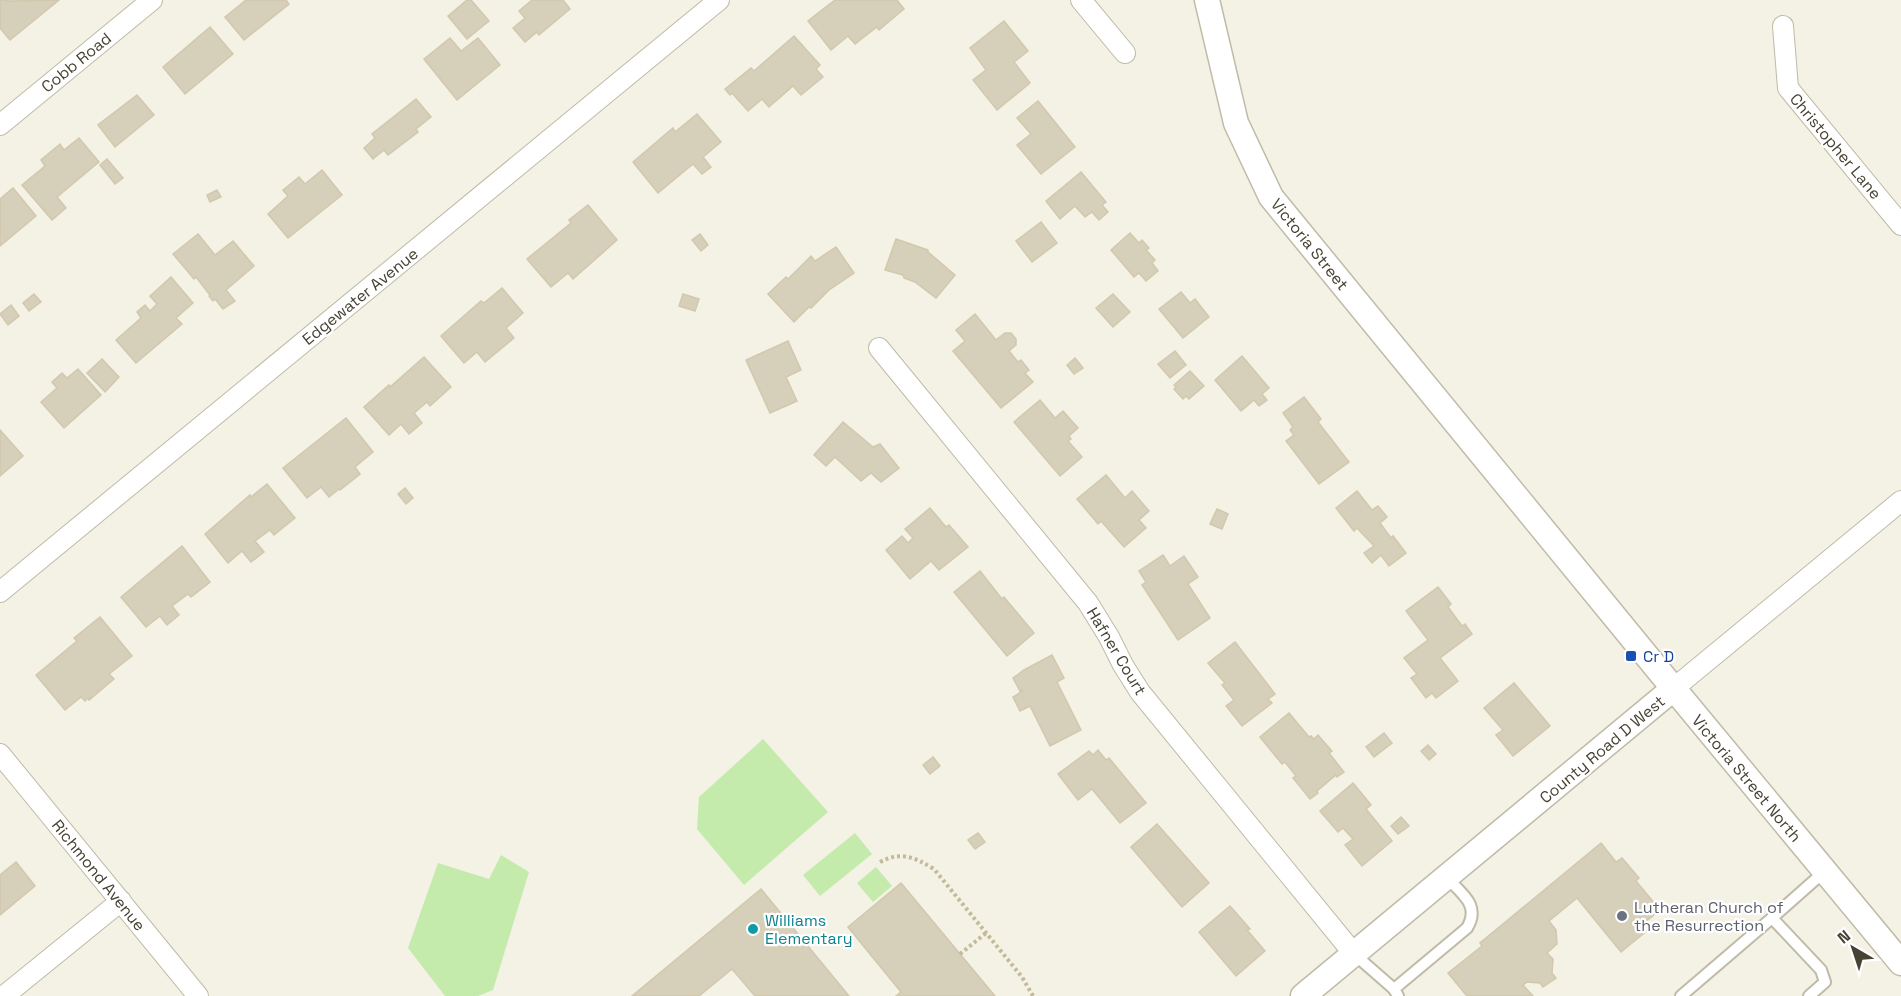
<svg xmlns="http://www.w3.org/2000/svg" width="1901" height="996" viewBox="0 0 1901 996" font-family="'Space Grotesk',sans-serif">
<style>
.green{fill:#c4eaac}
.building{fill:#d6cfba;stroke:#d1c8ad;stroke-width:1.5}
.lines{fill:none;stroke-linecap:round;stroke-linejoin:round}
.service-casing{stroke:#bfbba7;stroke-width:14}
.minor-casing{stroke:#bfbba7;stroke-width:22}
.tertiary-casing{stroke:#bfbba7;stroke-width:27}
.path{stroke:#c2ba98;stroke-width:4;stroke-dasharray:3 3;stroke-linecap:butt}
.service{stroke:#fff;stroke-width:10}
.minor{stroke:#fff;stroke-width:20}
.tertiary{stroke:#fff;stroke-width:24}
.transit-dot{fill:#1a4fb4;stroke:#fff;stroke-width:2}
.worship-dot{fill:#6b7280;stroke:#fff;stroke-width:2}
.culture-dot{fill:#0f9aa8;stroke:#fff;stroke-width:2}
.labels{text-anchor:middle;stroke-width:4.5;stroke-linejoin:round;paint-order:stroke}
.street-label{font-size:16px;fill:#464234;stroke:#fff}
.transit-label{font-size:16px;fill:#164399;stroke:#fff;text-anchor:start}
.worship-label{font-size:16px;fill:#5b616d;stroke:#fff;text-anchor:start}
.culture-label{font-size:16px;fill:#0d838f;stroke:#fff;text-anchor:start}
</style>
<rect width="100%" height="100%" fill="#f4f1e5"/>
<!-- green -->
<g class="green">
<path d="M763 739 828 812 744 885 697 829 699 797Z"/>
<path d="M855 833 872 854 820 896 803 875Z"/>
<path d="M501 855 529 872 493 990 478 996H445L408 948 438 863 489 879Z"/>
<path d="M876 867 892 886 873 902 857 883Z"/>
</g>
<!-- building -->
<g class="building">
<path d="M0 0 11 1 59 0 10 40 0 28Z"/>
<path d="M246 0H286L289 4 244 40 225 17Z"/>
<path d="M467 0H471L489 21 467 39 448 16Z"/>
<path d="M532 0H563L570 9 539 35 537 32 525 42 513 28 525 18 519 11Z"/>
<path d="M835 0H897L904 9 879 30 877 27 855 44 848 36 831 50 808 21Z"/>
<path d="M1004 21 1028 51 1014 62 1030 83 997 110 973 80 986 70 970 48Z"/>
<path d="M210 27 233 54 185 94 163 67Z"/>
<path d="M794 36 820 65 816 69 823 77 801 95 793 86 769 107 762 99 748 111 732 93 730 95 725 89 751 68 754 71Z"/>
<path d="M450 38 461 51 478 38 500 65 457 100 424 59Z"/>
<path d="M137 95 154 115 115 147 98 125Z"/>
<path d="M416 99 431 117 416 129 418 132 388 155 384 150 373 159 364 148 375 138 372 134Z"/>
<path d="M1038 101 1075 147 1041 174 1017 145 1031 134 1017 118Z"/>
<path d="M697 114 721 142 703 157 711 167 702 174 693 164 658 193 633 162 673 128 675 132Z"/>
<path d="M79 138 99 162 57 197 66 208 52 220 22 185 45 166 41 160 60 144 64 150Z"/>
<path d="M107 159 123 178 115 184 100 165Z"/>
<path d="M322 170 342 195 288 238 268 214 288 196 283 190 299 177 305 184Z"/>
<path d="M1081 172 1106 202 1102 205 1108 212 1099 220 1092 212 1085 217 1075 206 1060 219 1046 201Z"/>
<path d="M13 188 36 216 0 246V199Z"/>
<path d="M217 190 221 197 210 202 207 195Z"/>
<path d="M588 205 617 240 573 279 568 273 551 287 527 259 571 223 569 220Z"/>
<path d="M1041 222 1057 243 1032 262 1016 241Z"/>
<path d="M1130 233 1139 243 1142 240 1149 248 1146 250 1155 260 1152 263 1158 271 1146 281 1139 273 1134 277 1111 250Z"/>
<path d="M198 234 215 255 233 241 254 266 226 290 235 301 223 309 215 299 213 301 209 296 210 295 196 277 194 279 173 254Z"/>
<path d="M700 234 708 245 701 251 692 240Z"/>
<path d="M896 239 928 250V252L955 275 936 298 915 282 904 278 903 275 885 270Z"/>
<path d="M836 247 854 273 829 290 811 308 809 307 794 322 768 294 786 277 788 279 811 256 815 261Z"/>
<path d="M171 277 193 303 176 318 182 324 136 363 116 340 141 318 137 312 145 305 150 311 157 304 150 296Z"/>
<path d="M502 288 523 313 506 328 514 338 485 362 477 352 464 363 441 336 481 301 484 303Z"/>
<path d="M1181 292 1190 303 1195 299 1209 317 1183 338 1159 309Z"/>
<path d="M34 294 41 302 29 311 23 303Z"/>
<path d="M683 294 699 299 695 311 679 306Z"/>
<path d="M1113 294 1130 312 1113 327 1096 308Z"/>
<path d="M11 305 19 316 8 325 0 314Z"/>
<path d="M975 314 996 340 1005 333H1011L1016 339V345L1009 351 1018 362 1021 360 1029 370 1025 373 1033 382 1001 408 953 351 965 341 956 330Z"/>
<path d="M788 341 801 370 786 377 797 401 770 413 746 360Z"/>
<path d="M1175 351 1186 365 1170 378 1158 364Z"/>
<path d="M1242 356 1269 388 1262 394 1267 400 1259 406 1254 400 1241 411 1215 380Z"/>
<path d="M424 357 451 387 430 406 427 402 414 413 422 423 409 434 401 424 389 435 364 407 389 385 390 387Z"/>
<path d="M1075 358 1083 368 1074 374 1067 365Z"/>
<path d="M102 359 119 377 105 392 87 373Z"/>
<path d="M78 369 101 395 64 428 41 402 57 388 52 382 62 373 67 378Z"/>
<path d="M1190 371 1204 386 1189 399 1186 396 1183 399 1174 389 1176 387 1174 385Z"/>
<path d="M1304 397 1321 419 1318 422 1349 462 1319 484 1286 441 1294 435 1290 430 1293 427 1283 413Z"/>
<path d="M1040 400 1055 418 1063 411 1078 428 1069 436 1071 439 1068 441 1082 457 1060 476 1014 422Z"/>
<path d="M346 418 373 452 355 467 360 474 340 490 339 489 329 497 321 487 307 498 283 468Z"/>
<path d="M843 422 873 447 880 444 899 468 881 482 871 473 861 481 835 457 826 466 814 455Z"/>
<path d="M0 430 23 456 0 476Z"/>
<path d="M1106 475 1125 498 1132 491 1149 511 1139 520 1146 528 1124 547 1101 521 1098 524 1077 499Z"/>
<path d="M267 484 295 518 274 535 270 530 255 541 264 552 251 562 242 551 228 563 205 534 250 495 251 497Z"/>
<path d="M405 488 413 498 406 504 398 494Z"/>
<path d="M1357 491 1372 510 1378 506 1387 517 1380 523 1391 538 1393 536 1406 553 1389 566 1381 555 1372 563 1364 553 1374 546 1357 528 1354 531 1336 508Z"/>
<path d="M930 508 946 527 949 525 968 547 939 570 931 561 910 579 886 550 902 536 908 543 913 538 905 529Z"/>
<path d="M1217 509 1228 514 1222 529 1210 524Z"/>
<path d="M182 546 210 582 191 597 188 594 172 606 179 615 167 625 160 616 146 627 121 597Z"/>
<path d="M1163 555 1170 566 1184 556 1198 577 1188 584 1210 618 1178 640 1142 585 1146 582 1139 571Z"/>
<path d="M980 571 1002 599 1004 597 1034 633 1007 656 954 592Z"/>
<path d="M1438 587 1451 604 1448 607 1462 626 1465 624 1472 634 1440 658 1458 681 1436 698 1432 693 1426 698 1411 678 1417 674 1404 658 1428 640 1406 611Z"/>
<path d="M100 617 132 656 109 674 114 679 89 700 88 698 85 701 81 697 65 710 36 675 77 641 74 638Z"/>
<path d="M1235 642 1275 694 1268 699 1272 703 1242 726 1226 706 1234 700 1222 685 1225 683 1208 663Z"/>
<path d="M1052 655 1064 678 1057 682 1081 730 1050 746 1030 706 1020 711 1013 697 1023 691 1022 690 1020 691 1013 678 1024 670Z"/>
<path d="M1514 683 1550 726 1513 756 1496 735 1503 730 1484 708Z"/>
<path d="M1289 713 1309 737 1311 736 1314 739 1318 735 1332 751 1329 753 1344 772 1337 777 1336 775 1317 791 1318 793 1310 799 1293 778 1296 776 1285 762 1282 764 1260 737Z"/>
<path d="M1384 733 1392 743 1374 757 1366 747Z"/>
<path d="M1428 745 1436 754 1429 760 1421 751Z"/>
<path d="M1098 750 1106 760 1109 758 1146 803 1120 823 1092 789 1078 800 1058 774 1089 751 1093 755Z"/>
<path d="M933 757 940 766 930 774 923 765Z"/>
<path d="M1353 783 1371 805 1366 809 1392 841 1362 866 1345 845 1353 839 1343 828 1338 832 1320 811Z"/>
<path d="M1401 817 1409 826 1398 834 1391 826Z"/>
<path d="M1157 824 1209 883 1182 907 1131 847Z"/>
<path d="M978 833 985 842 975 849 968 840Z"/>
<path d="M1601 843 1616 862 1622 858 1639 878 1636 881 1660 910 1643 924 1648 930 1621 952 1577 898 1549 921 1556 930 1557 944 1547 953 1553 959 1552 973 1556 978 1543 987 1540 983 1527 982 1523 985 1533 996H1467L1448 973 1482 946 1480 943Z"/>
<path d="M16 862 35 886 0 915V875Z"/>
<path d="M901 883 960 954 995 996H896L901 992 848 927Z"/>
<path d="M761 889 849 996H755L732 969 699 996H632Z"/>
<path d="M1230 906 1250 929 1247 930 1265 951 1236 976 1199 932Z"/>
</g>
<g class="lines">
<defs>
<g id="service">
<path d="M1354 954 1394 989 1398 996"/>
<path d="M1394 989 1467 928C1481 905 1461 893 1446 877"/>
<path d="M1681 996 1772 918"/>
<path d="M1809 996 1825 982 1821 970 1772 918 1825 871"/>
</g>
<g id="minor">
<path d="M1081 0 1125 53"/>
<path d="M1783 26 1788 88 1901 225"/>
<path d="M0 125 152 0"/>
<path d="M879 348 1088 603 1109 637 1123 665 1140 692 1354 954"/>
<path d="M0 592 719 0"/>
<path d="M1673 689 1901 501"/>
<path d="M0 754 198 996"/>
<path d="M4 996 121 901"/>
</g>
<g id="tertiary">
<path d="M1207 0 1236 123 1271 197 1655 666 1901 963"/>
<path d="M1303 996 1673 689"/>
</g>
</defs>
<!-- service casing -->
<use href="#service" class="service-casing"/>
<!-- minor casing -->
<use href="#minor" class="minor-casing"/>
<!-- tertiary casing -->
<use href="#tertiary" class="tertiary-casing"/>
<!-- path -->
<g class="path">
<path d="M880 862C901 851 914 857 934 869L1022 977 1033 996"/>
<path d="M960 954 986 933"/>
</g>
<!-- service -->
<use href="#service" class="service"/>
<!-- minor -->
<use href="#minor" class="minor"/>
<!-- tertiary -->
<use href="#tertiary" class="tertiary"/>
</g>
<!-- markers -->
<rect class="transit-dot" x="1625" y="650" width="12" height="12" rx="3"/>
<circle class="worship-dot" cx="1622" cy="916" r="6"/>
<circle class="culture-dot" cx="753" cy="929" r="6"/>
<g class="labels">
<!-- street labels -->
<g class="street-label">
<text transform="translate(76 62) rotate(-39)" y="6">Cobb Road</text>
<text transform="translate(1836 146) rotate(50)" y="6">Christopher Lane</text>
<text transform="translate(1310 244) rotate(51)" y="6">Victoria Street</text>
<text transform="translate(360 296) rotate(-39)" y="6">Edgewater Avenue</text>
<text transform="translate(1117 651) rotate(59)" y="6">Hafner Court</text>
<text transform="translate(1602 749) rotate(-40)" y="6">County Road D West</text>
<text transform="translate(1747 778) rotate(50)" y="6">Victoria Street North</text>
<text transform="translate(99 875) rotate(51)" y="6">Richmond Avenue</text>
</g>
<!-- transit labels -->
<g class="transit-label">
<text x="1643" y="662">Cr D</text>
</g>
<!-- worship labels -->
<g class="worship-label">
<text x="1634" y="913">Lutheran Church of<tspan x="1634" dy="18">the Resurrection</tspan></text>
</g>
<!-- culture labels -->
<g class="culture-label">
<text x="765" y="926">Williams<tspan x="765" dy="18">Elementary</tspan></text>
</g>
</g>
<!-- north arrow -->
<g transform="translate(1853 948) rotate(321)" stroke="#ffffff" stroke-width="4.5" paint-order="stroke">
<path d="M0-4.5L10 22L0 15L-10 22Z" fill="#464234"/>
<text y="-9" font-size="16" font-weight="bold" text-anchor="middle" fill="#464234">N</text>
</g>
</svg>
